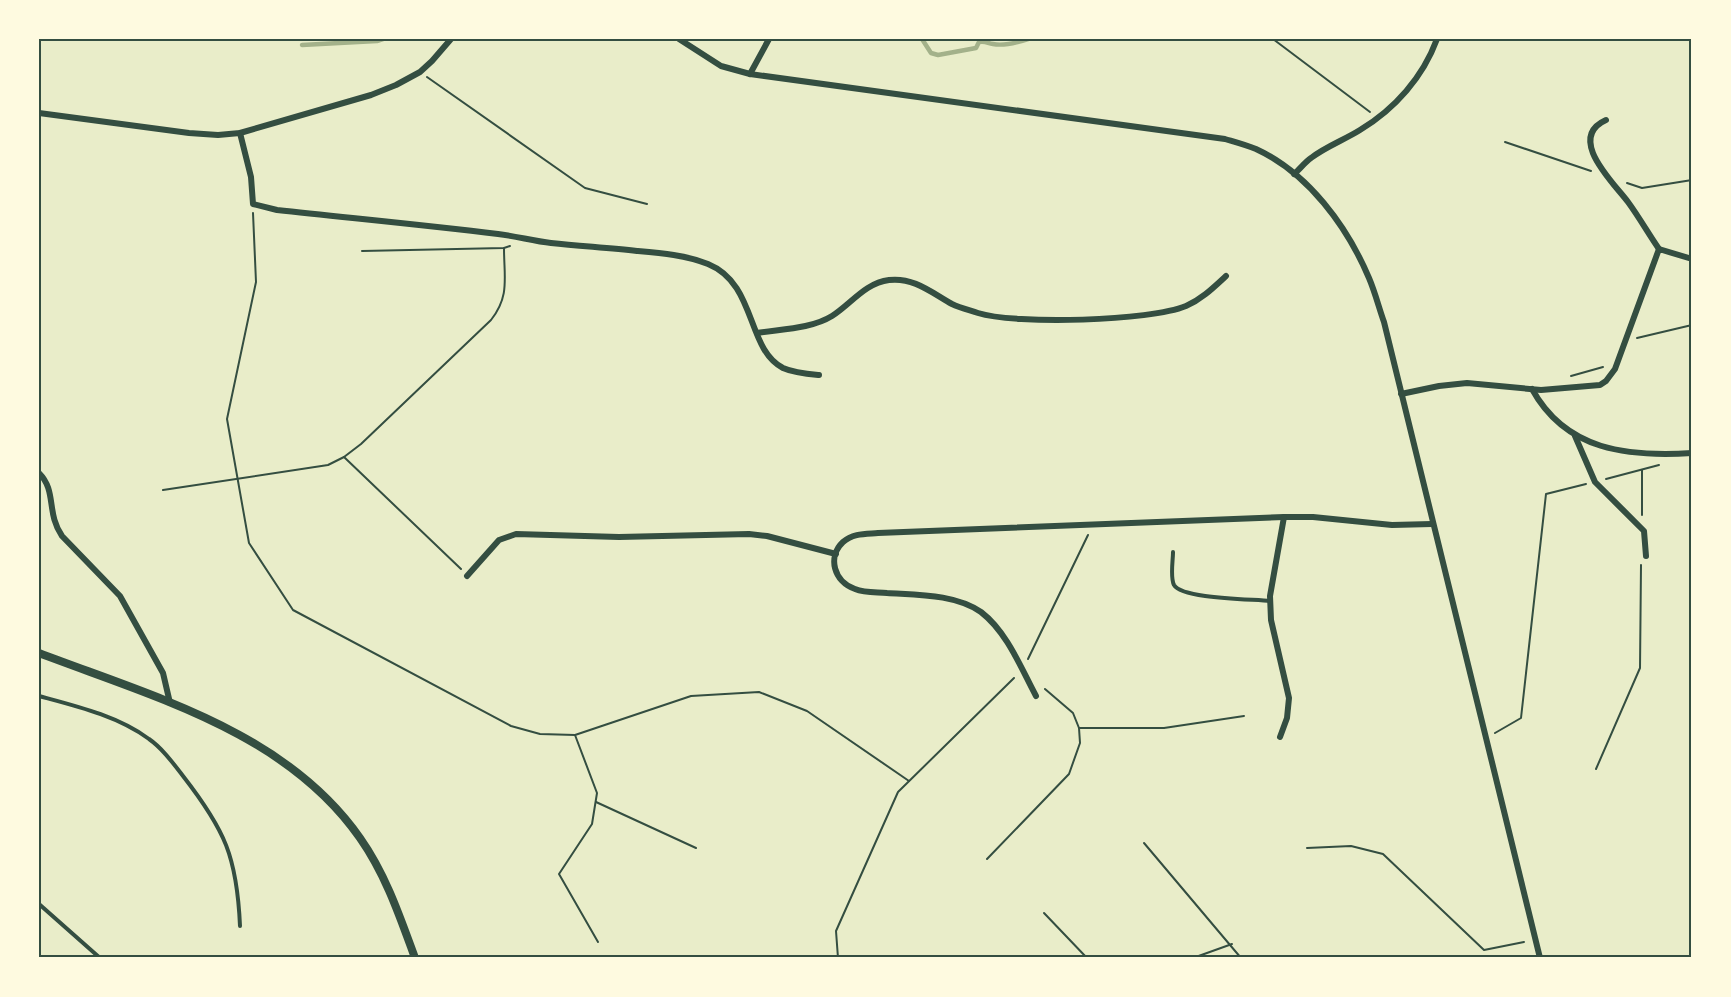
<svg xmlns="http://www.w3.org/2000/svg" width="1731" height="997" viewBox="0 0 1731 997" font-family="'Roboto Condensed',sans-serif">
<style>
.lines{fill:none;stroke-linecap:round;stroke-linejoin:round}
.stream{stroke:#a3b18a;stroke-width:4.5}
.path{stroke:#344e41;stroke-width:2}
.service{stroke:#344e41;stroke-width:4}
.minor{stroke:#344e41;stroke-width:6}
.tertiary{stroke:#344e41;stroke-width:8}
.neatline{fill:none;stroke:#344e41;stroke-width:2}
</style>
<rect width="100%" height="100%" fill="#e9edc9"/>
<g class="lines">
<!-- stream -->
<g class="stream">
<path d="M922 39 931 53 938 55 976 48 979 42C986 41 987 43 993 44 1003 46 1019 42 1028 39"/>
<path d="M302 45 377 41 383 39"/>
</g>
<!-- path -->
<g class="path">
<path d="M1273 39 1370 112"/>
<path d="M427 77 585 188 647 204"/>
<path d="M1505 142 1591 171"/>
<path d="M1627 183 1642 188 1692 180"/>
<path d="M253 213 256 282 227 419 249 543 293 610 511 726 540 734 575 735 691 696 759 692 807 711 909 781"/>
<path d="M362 251 504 248 510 246"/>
<path d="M1637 338 1692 325"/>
<path d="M1571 376 1603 367"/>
<path d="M344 457 461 569"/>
<path d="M1606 479 1659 465"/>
<path d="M163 490 328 465 344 457 361 444 491 320C510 296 504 278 504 248"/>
<path d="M1642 515V470"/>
<path d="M1028 659 1088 535"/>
<path d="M1079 728H1164L1244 716"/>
<path d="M1495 733 1521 718 1546 494 1586 484"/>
<path d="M575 735 597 793 592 824 559 874 598 942"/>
<path d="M1596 769 1640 668 1641 565"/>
<path d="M596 802 696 848"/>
<path d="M1144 843 1241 958"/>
<path d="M1307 848 1351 846 1383 854 1484 950 1524 942"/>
<path d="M987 859 1069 774 1080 743 1079 728 1073 713 1045 689"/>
<path d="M1044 913 1087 958"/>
<path d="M838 958 836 931 898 792 1014 678"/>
<path d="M1193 958 1232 944"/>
</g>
<!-- service -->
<g class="service">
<path d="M1173 552C1173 561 1170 577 1174 585 1182 599 1253 599 1270 601"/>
<path d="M39 696C76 706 118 716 149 739 162 748 173 763 183 776 225 830 237 857 240 926"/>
<path d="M39 904 100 958"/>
</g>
<!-- minor -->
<g class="minor">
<path d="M679 39 721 66 750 74 1225 139C1235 142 1246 145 1256 149 1308 173 1347 226 1369 278 1375 292 1379 308 1384 322L1540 958"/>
<path d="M750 74 769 39"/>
<path d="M39 113 189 133 218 135 240 133 371 95 396 85 420 72 432 61 451 39"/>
<path d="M1606 120C1566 138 1613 182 1628 202 1639 217 1648 233 1659 249"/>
<path d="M240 133 251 177 253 204 277 210C350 218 424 225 498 234 516 236 533 241 551 243 580 246 609 248 637 251 661 253 686 255 708 264 757 284 746 349 783 368 794 373 807 374 819 375"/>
<path d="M1294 174C1300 169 1305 162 1311 158 1325 147 1344 140 1360 130 1395 109 1423 77 1437 39"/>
<path d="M757 333C781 329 811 329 832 316 851 304 865 283 889 280 914 277 932 293 952 304 960 308 969 310 978 313 1016 325 1150 321 1186 306 1202 299 1214 287 1226 276"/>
<path d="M1532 389C1566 451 1628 457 1692 453"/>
<path d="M1401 394 1439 386 1467 383 1541 390 1600 385 1606 381 1615 369 1659 249 1692 259"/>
<path d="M1575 436 1595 482 1644 531 1646 556"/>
<path d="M39 473C57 491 46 513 62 536L120 596 163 673 170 703"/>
<path d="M467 576 499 540 516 534 619 537 749 534 767 536 836 554"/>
<path d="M1036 696C1021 668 1007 632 981 612 955 594 917 595 887 593 876 592 865 593 855 589 834 582 827 557 843 542 853 533 866 534 878 533L1284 517H1313L1392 525 1432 524"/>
<path d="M1280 737 1287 718 1289 698 1271 620 1270 596 1284 517"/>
</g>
<!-- tertiary -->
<path class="tertiary" d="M39 653C154 697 286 732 360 838 386 875 400 917 415 958"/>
</g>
<!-- border -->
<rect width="1731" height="997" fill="none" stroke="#fefae0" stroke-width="81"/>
<rect x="40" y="40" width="1650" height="916" class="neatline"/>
</svg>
